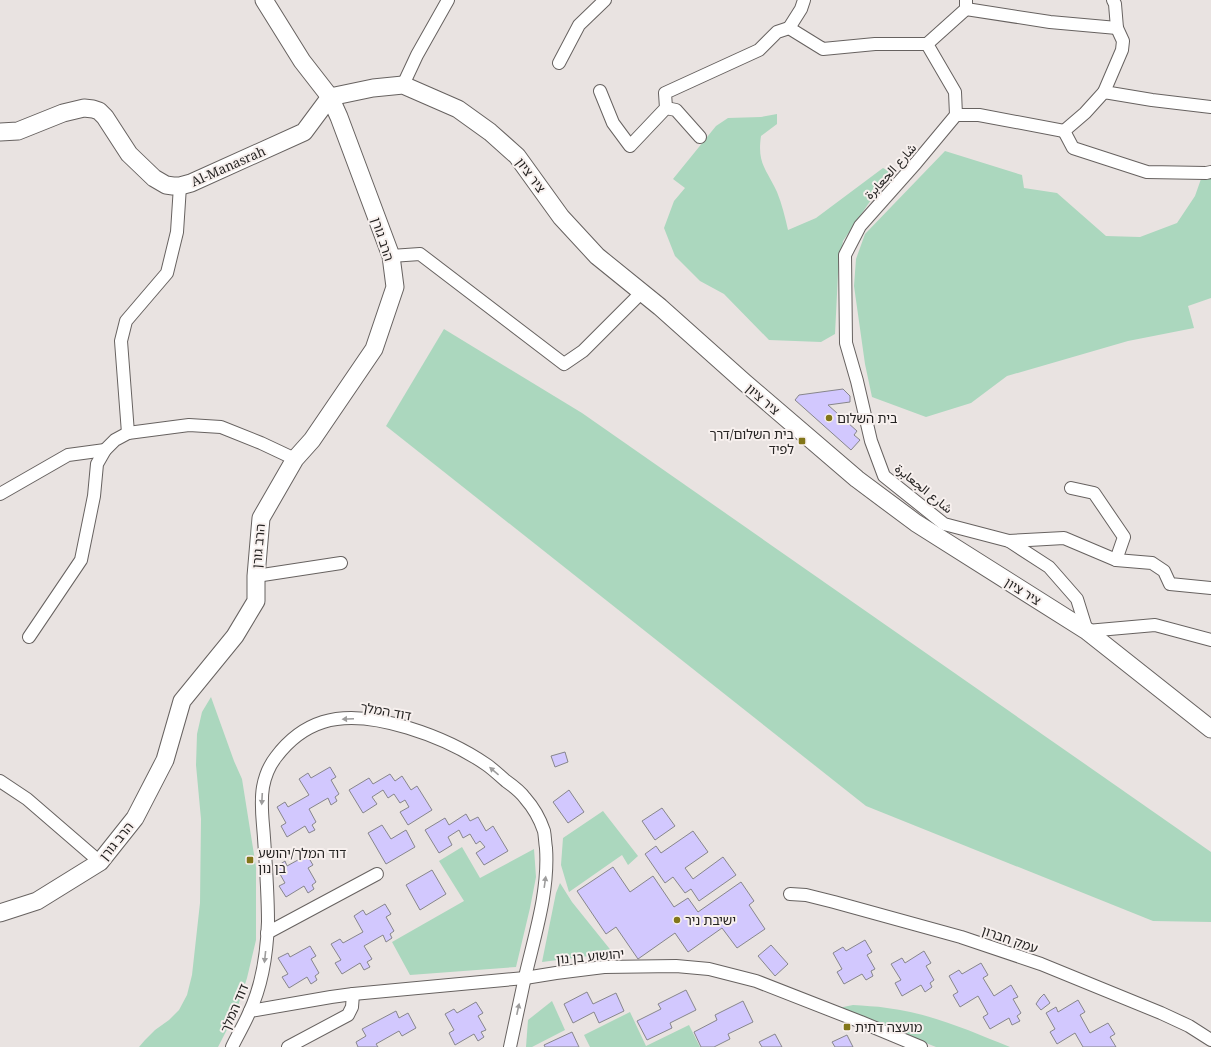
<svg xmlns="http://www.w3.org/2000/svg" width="1211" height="1047" viewBox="0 0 1211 1047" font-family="'Noto Serif',Vazirmatn,'Noto Sans Hebrew',serif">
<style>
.green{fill:#abd7be}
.building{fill:#d2c8fe;stroke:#87868b}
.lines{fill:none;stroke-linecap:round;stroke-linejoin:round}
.street-casing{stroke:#676260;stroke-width:14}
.secondary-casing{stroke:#676260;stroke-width:19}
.street{stroke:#fff;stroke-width:12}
.secondary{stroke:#fff;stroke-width:17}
.oneway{fill:#9d9c9c}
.poi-dot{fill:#827619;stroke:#f7f0ee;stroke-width:1.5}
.labels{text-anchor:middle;stroke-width:4;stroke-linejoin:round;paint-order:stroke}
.street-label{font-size:13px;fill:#252322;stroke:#f7f0ee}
.poi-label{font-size:13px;fill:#252322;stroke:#f7f0ee;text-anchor:start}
</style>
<rect width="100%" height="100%" fill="#e9e3e1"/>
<!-- green -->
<g class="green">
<path d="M777 114V124L761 136C757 164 766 168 777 192 782 204 785 217 788 230L816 218 883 168 890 172 843 241 838 274 835 334 821 342 769 340 724 294 700 281 675 256 664 228 674 201 685 188 673 179 716 126 728 118 761 117Z"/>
<path d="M945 151 1022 175 1024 188 1057 193 1106 236 1140 237 1177 223 1195 196 1201 179 1211 176V298L1188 306 1194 328 1128 341 1007 376 971 403 926 417 872 397 865 364 854 286 856 259 865 234Z"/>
<path d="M444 329 582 413 1211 852V922L1153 921 866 806 386 426Z"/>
<path d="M211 697 234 761 242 779 256 867V940L247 978 236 1012 218 1047H139L145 1040 155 1030 169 1020 179 1010 187 995 192 975 200 903 201 819 196 765 197 734 202 712Z"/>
<path d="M603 811 638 856 628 865 622 855 569 892 561 865 563 838Z"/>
<path d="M462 847 480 878 534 849 536 877 530 908 516 967 410 975 392 942 464 901 439 861Z"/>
<path d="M560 883 572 902 613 953 542 962 556 893Z"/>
<path d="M552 1001 565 1030 532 1047H526L528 1020Z"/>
<path d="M853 1005C864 1006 876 1006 887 1008 930 1013 970 1031 1010 1047H936L838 1008Z"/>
<path d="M630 1012 646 1046 689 1025 700 1047H590L584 1035Z"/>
</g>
<!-- building -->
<g class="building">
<path d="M843 389 850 396V402L828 405 857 431 854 435 860 440 851 450 795 400 799 395Z"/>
<path d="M565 752 568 762 555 767 551 756Z"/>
<path d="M330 767 336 777 331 780 339 794 335 797 337 801 331 805 328 798 309 809 316 822 312 825 315 830 309 833 305 826 287 837 281 826 286 823 277 807 285 802 288 807 309 795 299 779 308 773 311 778Z"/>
<path d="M390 774 395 781 402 776 411 790 417 786 432 810 408 825 400 812 409 807 405 800 400 803 394 794 388 798 383 790 372 797 377 804 363 813 349 790 369 778 373 784Z"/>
<path d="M569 790 584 812 568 823 553 802Z"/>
<path d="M662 808 675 826 655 840 642 821Z"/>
<path d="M466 814 470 821 478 817 486 831 493 826 508 851 484 865 476 853 485 847 480 841 476 844 470 834 463 838 459 830 448 837 452 845 439 853 425 830 445 818 449 825Z"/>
<path d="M382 825 391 839 406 830 415 847 386 864 368 833Z"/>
<path d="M693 831 708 852 685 868 693 879 723 857 736 875 699 901 691 889 685 893 673 877 665 883 645 854 656 846 661 853Z"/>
<path d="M307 855 313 865 308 868 316 882 312 885 314 889 308 893 304 886 286 897 279 886 285 883 276 867 285 861 287 866Z"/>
<path d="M613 867 630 892 653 876 674 907 688 898 698 912 741 882 754 901 749 905 765 929 737 948 722 928 688 952 675 933 638 959 616 927 606 934 577 891Z"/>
<path d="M432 870 446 894 420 910 406 885Z"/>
<path d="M385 904 391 914 386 917 394 931 390 934 392 938 386 942 383 935 364 946 372 959 367 962 370 967 364 970 360 963 342 974 335 963 341 960 331 944 340 939 343 943 363 932 354 916 363 910 366 915Z"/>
<path d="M865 940 872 952 867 955 875 969 871 971 873 976 866 980 862 974 844 984 837 972 842 969 833 953 843 947 846 951Z"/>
<path d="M771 945 788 964 775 976 758 956Z"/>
<path d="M310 946 316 956 311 959 319 973 315 976 317 980 311 984 307 977 289 988 282 977 288 974 278 958 288 953 290 957Z"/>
<path d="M924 951 931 963 926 966 934 980 930 983 932 987 925 992 921 985 902 996 895 983 901 980 891 964 902 958 905 963Z"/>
<path d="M981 963 988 975 983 978 994 996 1011 985 1018 997 1013 999 1021 1013 1017 1016 1020 1021 1012 1025 1009 1018 990 1029 983 1017 988 1014 978 996 960 1007 953 995 958 992 949 976 959 970 962 974Z"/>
<path d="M686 990 696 1010 670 1023 672 1028 647 1040 637 1021 661 1009 658 1004Z"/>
<path d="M587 992 593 1004 616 993 624 1011 599 1023 594 1012 573 1023 564 1004Z"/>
<path d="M1044 994 1050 1003 1041 1010 1036 1004 1040 998Z"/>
<path d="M1078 1000 1085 1012 1080 1015 1090 1033 1108 1023 1115 1034 1110 1037 1116 1047H1083L1075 1033 1057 1044 1050 1032 1055 1029 1046 1013 1056 1007 1058 1012Z"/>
<path d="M743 1001 753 1022 728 1034 730 1039 714 1047H701L694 1032 717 1020 715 1015Z"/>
<path d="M476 1002 483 1013 478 1016 486 1030 481 1032 484 1037 478 1041 474 1034 455 1045 449 1033 454 1030 445 1014 454 1009 457 1013Z"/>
<path d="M396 1011 399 1018 408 1013 416 1028 402 1036 399 1031 376 1044 378 1047H358L356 1042 366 1036 362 1029Z"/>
<path d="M572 1032 579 1047H545L544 1045Z"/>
<path d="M775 1034 782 1047H762L759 1042Z"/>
<path d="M847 1035 853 1047H835L832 1042Z"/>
</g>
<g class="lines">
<defs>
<g id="street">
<path d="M966 9 1050 22 1117 28"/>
<path d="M789 28 801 9 804 0"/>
<path d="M559 63 579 25 605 0"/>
<path d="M403 85 417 55 448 0"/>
<path d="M600 91 613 123 630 146 666 108 665 93 759 50 777 32 789 28 823 49 875 44H927"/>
<path d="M1104 92 1122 50 1123 41 1117 28 1115 4 1113 0"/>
<path d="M666 108 676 110 700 137"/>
<path d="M956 115 916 163 860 226 845 255 846 343 857 381 871 441 884 476 944 524 1009 541 1049 567 1077 599 1087 631 1155 625 1211 640"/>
<path d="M956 115 955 92 927 44 966 9V0"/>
<path d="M956 115H979L1064 131"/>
<path d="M1064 131 1085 113 1104 92 1152 100 1211 107"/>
<path d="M1064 131 1073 148 1147 172 1206 173 1211 172"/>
<path d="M391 256 420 254 564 364 583 351 642 292"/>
<path d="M128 433 121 341 126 321 167 273 177 232 180 186"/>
<path d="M1071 488 1094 493 1124 537 1116 560"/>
<path d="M0 494 68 455 105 450"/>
<path d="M1009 541 1064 538 1116 560 1152 563 1164 571 1170 584 1211 588"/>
<path d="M256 576 341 563"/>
<path d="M29 637 81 560 94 496 97 464 105 450 115 440 128 433 189 425 221 427 261 443 295 459"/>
<path d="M0 781 27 799 100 862"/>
<path d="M790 894 806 895 834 902 961 937 1041 964 1161 1013 1189 1026 1211 1040"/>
<path d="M267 933 377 874"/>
<path d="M250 1011 331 997 353 994 525 978 556 973 604 967 676 966 709 969 756 981 861 1022 921 1047"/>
<path d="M232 1047C237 1036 244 1025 249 1013 262 986 267 953 268 922 268 894 266 866 264 838 263 821 260 804 263 787 265 776 269 766 276 757 288 741 304 728 323 722 370 707 448 738 487 765 494 770 500 776 506 781 513 786 520 791 525 798 533 807 540 819 544 831 545 836 545 842 546 848 549 891 535 934 525 977 520 1000 515 1024 510 1047"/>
<path d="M288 1047 348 1015 352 1007 353 994"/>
</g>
<g id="secondary">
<path d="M330 97 373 88 403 85 458 109 490 132 517 156 561 217 597 256 660 307 744 382 857 479 916 523 1087 631 1211 729"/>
<path d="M0 132 18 131 63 113 84 108 93 109 99 111 105 117 129 154 154 178 166 185 173 186H180L191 183 304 132 330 97"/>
<path d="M0 913 37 901 100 862 135 818 165 760 182 701 235 636 256 601V576L261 518 295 459 312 440 374 349 395 287 391 256 339 117 330 97 302 61 264 0"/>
</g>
</defs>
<!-- street casing -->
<use href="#street" class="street-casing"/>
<!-- secondary casing -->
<use href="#secondary" class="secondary-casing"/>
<!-- street -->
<use href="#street" class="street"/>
<!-- secondary -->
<use href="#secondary" class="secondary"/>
</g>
<!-- one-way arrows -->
<defs><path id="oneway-solid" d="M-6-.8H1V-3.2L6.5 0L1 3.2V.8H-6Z"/></defs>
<g class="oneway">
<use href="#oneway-solid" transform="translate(348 719) rotate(177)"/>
<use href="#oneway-solid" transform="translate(494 771) rotate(-140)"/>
<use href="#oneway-solid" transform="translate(262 799) rotate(93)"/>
<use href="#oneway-solid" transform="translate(545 882) rotate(-82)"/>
<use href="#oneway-solid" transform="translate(265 957) rotate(96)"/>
<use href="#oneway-solid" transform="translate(518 1009) rotate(-78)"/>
</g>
<!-- markers -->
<g class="poi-dot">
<circle cx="829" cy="418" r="4"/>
<rect x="798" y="437" width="8" height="8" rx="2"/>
<rect x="246" y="856" width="8" height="8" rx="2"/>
<circle cx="677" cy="920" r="4"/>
<rect x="843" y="1023" width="8" height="8" rx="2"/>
</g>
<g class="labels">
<!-- street labels -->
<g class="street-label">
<text transform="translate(228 166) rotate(-24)" y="5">Al-Manasrah</text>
<text transform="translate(890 171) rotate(-48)" y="5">شارع الجعابرة</text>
<text transform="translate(531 175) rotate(53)" y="5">ציר ציון</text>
<text transform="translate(383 239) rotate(72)" y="5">הרב גורן</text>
<text transform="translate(763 399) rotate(41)" y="5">ציר ציון</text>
<text transform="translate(924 488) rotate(39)" y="5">شارع الجعابرة</text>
<text transform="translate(258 546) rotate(-85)" y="5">הרב גורן</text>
<text transform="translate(1023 591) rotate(32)" y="5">ציר ציון</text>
<text transform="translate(386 711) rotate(10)" y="5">דוד המלך</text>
<text transform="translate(116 841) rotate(-51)" y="5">הרב גורן</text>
<text transform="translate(1010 939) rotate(19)" y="5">עמק חברון</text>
<text transform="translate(590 956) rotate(-5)" y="5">יהושוע בן נון</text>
<text transform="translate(234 1008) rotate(-67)" y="5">דוד המלך</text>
</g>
<!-- poi labels -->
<g class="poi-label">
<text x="837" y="423">בית השלום</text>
<text x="794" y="439" text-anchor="end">בית השלום/דרך<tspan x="794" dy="15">לפיד</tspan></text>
<text x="258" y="858">דוד המלך/יהושע<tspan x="258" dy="15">בן נון</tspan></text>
<text x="685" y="925">ישיבת ניר</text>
<text x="855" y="1032">מועצה דתית</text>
</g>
</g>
</svg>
